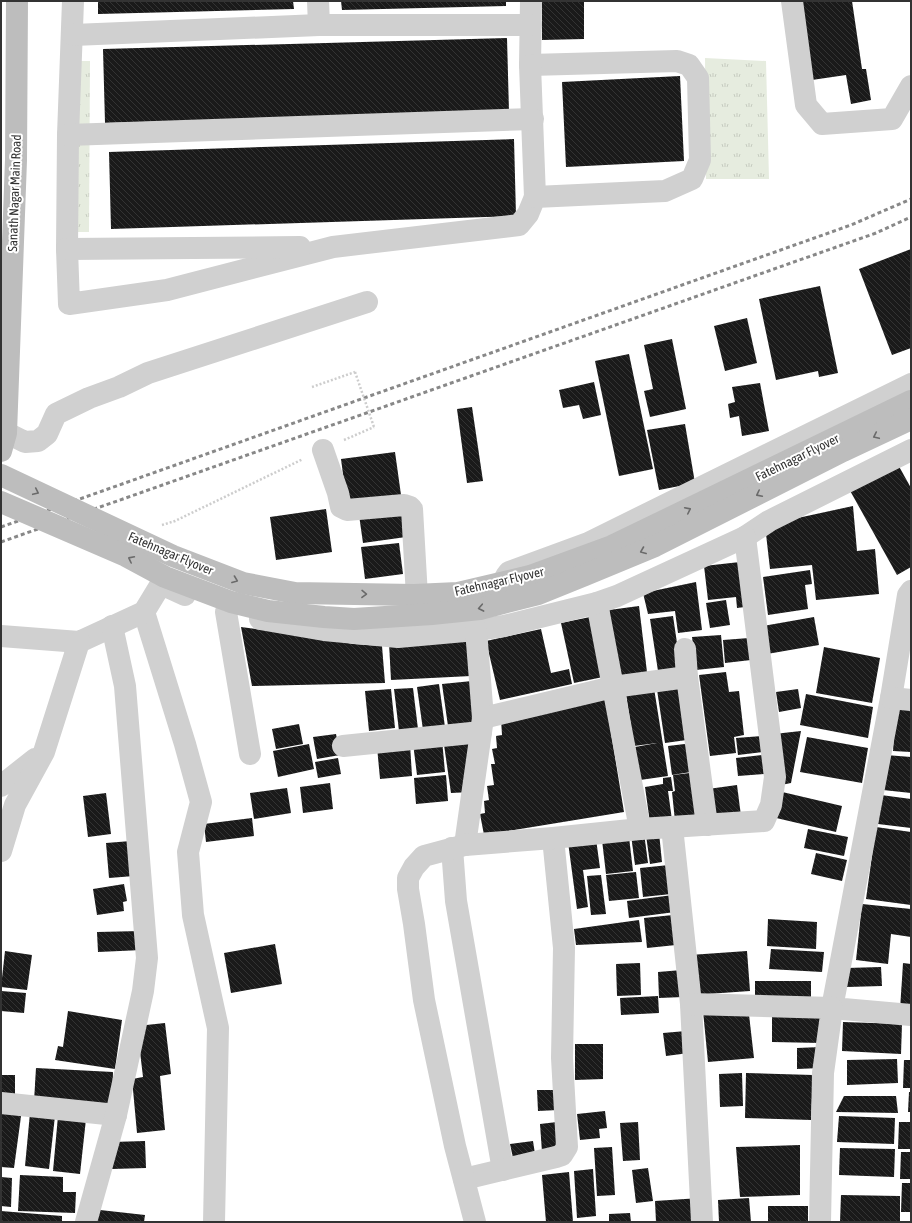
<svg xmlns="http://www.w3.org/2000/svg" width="912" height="1223" viewBox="0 0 912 1223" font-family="'Asap Condensed',sans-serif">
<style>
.grass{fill:url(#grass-tufts)}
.building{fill:url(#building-back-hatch)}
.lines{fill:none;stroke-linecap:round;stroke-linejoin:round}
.path{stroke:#cdcdcd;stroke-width:2.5;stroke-dasharray:2 2;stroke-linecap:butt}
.street{stroke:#d0d0d0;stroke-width:22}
.secondary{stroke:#bdbdbd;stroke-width:22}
.rail{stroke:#888;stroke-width:3;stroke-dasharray:4 3;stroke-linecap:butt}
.path-bridge{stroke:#cdcdcd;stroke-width:2.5;stroke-dasharray:2 2;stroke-linecap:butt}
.secondary-bridge{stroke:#bdbdbd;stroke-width:22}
.oneway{stroke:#6a6a6a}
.labels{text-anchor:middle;stroke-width:4;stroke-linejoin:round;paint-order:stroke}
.street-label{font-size:13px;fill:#333;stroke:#fff}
</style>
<defs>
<pattern id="grass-tufts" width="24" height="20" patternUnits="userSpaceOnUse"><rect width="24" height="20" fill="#e6ecdf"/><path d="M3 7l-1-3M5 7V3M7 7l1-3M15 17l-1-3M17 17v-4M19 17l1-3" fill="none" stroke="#c6cbc0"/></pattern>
<pattern id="building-back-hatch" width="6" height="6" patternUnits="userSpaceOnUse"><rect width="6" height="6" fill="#1a1a1a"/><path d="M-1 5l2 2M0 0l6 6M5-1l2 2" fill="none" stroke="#333"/></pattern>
</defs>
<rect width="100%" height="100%" fill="#fff"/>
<!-- grass -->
<g class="grass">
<path d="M705 58 766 61 769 179H706Z"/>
<path d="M81 61H90L89 232H73Z"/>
</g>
<!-- building -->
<g class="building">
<path d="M98 1H293L294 9 98 14Z"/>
<path d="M341 1H506V6L342 10Z"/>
<path d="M542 1H584V39L542 40Z"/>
<path d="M793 1H852L862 69H866L871 100 851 104 846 75 805 81Z"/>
<path d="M507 38 509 112 105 123 103 49Z"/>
<path d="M680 76 684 161 566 167 562 82Z"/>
<path d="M514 139 516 216 111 229 109 152Z"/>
<path d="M911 249V348L892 355 859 269Z"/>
<path d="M820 286 838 373 819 377 818 371 776 380 759 299Z"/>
<path d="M747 318 757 363 725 371 714 326Z"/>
<path d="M672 339 686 409 650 417 644 391 653 389 644 345Z"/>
<path d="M629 354 653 469 619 476 595 361Z"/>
<path d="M594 382 601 415 583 419 579 405 563 408 559 390Z"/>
<path d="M760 383 769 431 742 436 739 416 730 418 728 404 735 402 732 387Z"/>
<path d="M472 407 483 481 467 483 457 409Z"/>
<path d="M685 424 695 483 659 490 647 430Z"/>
<path d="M395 452 402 502 347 505 341 459Z"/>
<path d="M896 461 911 488V567L897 575 848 487Z"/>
<path d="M853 506 857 551 875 549 879 594 816 600 812 565 770 569 766 534 793 519Z"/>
<path d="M405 507 406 537 363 543 359 515Z"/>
<path d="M326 509 332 552 276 560 270 517Z"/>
<path d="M399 543 403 574 365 579 361 547Z"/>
<path d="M740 562 745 607 737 608 736 597 708 600 704 566Z"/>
<path d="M810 570 812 584 805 585 808 609 768 615 763 577Z"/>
<path d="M696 582 702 630 678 633 675 611 648 614 643 593Z"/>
<path d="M726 600 730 625 710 628 706 603Z"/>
<path d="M639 606 647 672 617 676 609 610Z"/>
<path d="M673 616 677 643 685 667 658 671 650 619Z"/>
<path d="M590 617 603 677 574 683 561 623Z"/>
<path d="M814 617 819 645 767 654 763 626Z"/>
<path d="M241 627 312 636 353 644 382 646 385 683 252 686Z"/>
<path d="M541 629 551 673 569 669 572 684 500 700 486 641Z"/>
<path d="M721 635 724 667 696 670 692 637Z"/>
<path d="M749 638 751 660 725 663 723 640Z"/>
<path d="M469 639 471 676 391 680 389 643Z"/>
<path d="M824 647 880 658 872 703 816 693Z"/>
<path d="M726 672 729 692 739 691 744 735 734 737 736 753 710 756 699 675Z"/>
<path d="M684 678 694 739 665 743 656 683Z"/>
<path d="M472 681 477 723 448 726 442 684Z"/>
<path d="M653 682 668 776 640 780 635 747 657 743 634 746 625 687Z"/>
<path d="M439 684 445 727 423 730 417 687Z"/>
<path d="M413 688 418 729 399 731 394 689Z"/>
<path d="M391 689 395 728 369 731 365 691Z"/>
<path d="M798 689 801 708 779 712 776 692Z"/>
<path d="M806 694 873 707 868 738 800 725Z"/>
<path d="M605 696 624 812 484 835 480 814 485 813 484 801 489 800 487 786 494 785 491 764H495L492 749 497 748 496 736 502 735 501 719Z"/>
<path d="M896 708 911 709V752L893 751Z"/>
<path d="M299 724 303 744 276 749 272 729Z"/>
<path d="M801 731 791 783 776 786 774 734Z"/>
<path d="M336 734 340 755 317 759 313 737Z"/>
<path d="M762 736 763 752 738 755 736 738Z"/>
<path d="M476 737 471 792 451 793 443 738Z"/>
<path d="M807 737 868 748 862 783 800 772Z"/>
<path d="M442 740 445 772 417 775 413 743Z"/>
<path d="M693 743 697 771 672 775 668 746Z"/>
<path d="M309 744 314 769 278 777 273 751Z"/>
<path d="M410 744 412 776 380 779 377 747Z"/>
<path d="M762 755 764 774 738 776 736 758Z"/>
<path d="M886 755 911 757V793L883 790Z"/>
<path d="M338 758 341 774 318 778 315 762Z"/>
<path d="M698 772 704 817 675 821 672 792 675 791 673 775Z"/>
<path d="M446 775 448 801 416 804 414 778Z"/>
<path d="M671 777 673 791H668L672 820 650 823 645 787 663 784V778Z"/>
<path d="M330 783 333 809 303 813 300 787Z"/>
<path d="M737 785 741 816 712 820 708 789Z"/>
<path d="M287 788 291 813 254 819 250 793Z"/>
<path d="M778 791 842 806 836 832 772 817Z"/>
<path d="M106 793 111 834 88 837 83 796Z"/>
<path d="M881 795 911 799V828L878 824Z"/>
<path d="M252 818 254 836 206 842 204 824Z"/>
<path d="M876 827 911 832V905L866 899Z"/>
<path d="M808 829 848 837 844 856 804 848Z"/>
<path d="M644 833 648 863 635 865 631 835Z"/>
<path d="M659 833 662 862 650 864 646 835Z"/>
<path d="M629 837 633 871 606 874 602 840Z"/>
<path d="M596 839 600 868 583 870 588 907 577 909 568 842Z"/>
<path d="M131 841 134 876 109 878 106 843Z"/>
<path d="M816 853 847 860 842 881 811 874Z"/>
<path d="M669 865 671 894 643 897 640 868Z"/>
<path d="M636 872 639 898 609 901 606 875Z"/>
<path d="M601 875 606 914 591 915 587 876Z"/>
<path d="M124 884 127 901 123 902 124 911 97 915 93 889Z"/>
<path d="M673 895 675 912 629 918 627 901Z"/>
<path d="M862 904 911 909V937L891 934 888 964 856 960Z"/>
<path d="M673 915 676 945 647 948 644 918Z"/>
<path d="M768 919 817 922 816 949 767 946Z"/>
<path d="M639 920 642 942 576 945 574 929Z"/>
<path d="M141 931 142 950 98 952 97 932Z"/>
<path d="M275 944 282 984 231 993 224 953Z"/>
<path d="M771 949 824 952 822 972 769 969Z"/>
<path d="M5 951 32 955 27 990 1 987Z"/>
<path d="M747 951 750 991 693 995 690 955Z"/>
<path d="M640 963 641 995 617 996 616 964Z"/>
<path d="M903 963 911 964V1011L900 1010Z"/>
<path d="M881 967 882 986 847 987 846 968Z"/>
<path d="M682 970 683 997 659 998 658 972Z"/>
<rect x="755" y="981" width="56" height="18"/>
<path d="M1 991 26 993 24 1013 1 1011Z"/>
<path d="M658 996 659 1013 621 1015 620 998Z"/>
<path d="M748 1006 754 1058 708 1062 703 1011Z"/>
<path d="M772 1010 821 1011V1043L772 1042Z"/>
<path d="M68 1011 122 1020 115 1069 55 1060 58 1046 63 1047Z"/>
<path d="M843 1022 902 1024 901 1054 842 1051Z"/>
<path d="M165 1023 171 1074 160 1076 165 1130 137 1133 132 1079 143 1077 137 1026Z"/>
<path d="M686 1031 689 1053 666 1056 663 1033Z"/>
<path d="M575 1044H603V1079L575 1080Z"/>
<path d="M821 1047V1068L797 1069V1048Z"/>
<path d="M897 1059 898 1083 847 1085V1060Z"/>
<path d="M904 1060H911V1088H903Z"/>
<path d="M36 1068 113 1072 112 1106 34 1101Z"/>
<path d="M742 1073 743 1106 720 1107 719 1074Z"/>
<path d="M746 1073 813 1075 811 1120 745 1118Z"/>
<rect x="1" y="1075" width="14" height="24"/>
<path d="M537 1090H556L558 1110 538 1111Z"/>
<path d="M909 1092H911V1112H908Z"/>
<path d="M844 1096H896L898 1113 836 1112Z"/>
<path d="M1 1106 22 1109 14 1168 1 1167Z"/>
<path d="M605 1111 607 1128 599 1129 600 1138 580 1140 577 1114Z"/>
<path d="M30 1113 55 1116 49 1169 25 1166Z"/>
<path d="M58 1116 86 1119 80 1174 53 1171Z"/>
<path d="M839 1116 895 1118 894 1144 837 1142Z"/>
<path d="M557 1122 559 1150 542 1152 540 1124Z"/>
<path d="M638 1122 640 1160 623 1161 620 1123Z"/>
<path d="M899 1122H911V1149H898Z"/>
<path d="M145 1141 146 1168 112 1169V1142Z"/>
<path d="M533 1141 535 1154 513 1158 510 1144Z"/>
<path d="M800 1145V1195L740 1197 736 1147Z"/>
<path d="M612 1147 615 1195 597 1196 594 1148Z"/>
<path d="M840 1148 895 1149 894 1177 839 1175Z"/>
<path d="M901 1152H911V1179H900Z"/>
<path d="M648 1168 653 1201 636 1203 632 1170Z"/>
<path d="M593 1169 596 1216 577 1218 574 1171Z"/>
<path d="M569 1172 573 1222H546L542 1175Z"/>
<path d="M20 1175 63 1177V1192H76L75 1213 18 1211Z"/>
<path d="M1 1177 12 1178 11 1207 1 1206Z"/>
<path d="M902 1183H911V1212H901Z"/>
<path d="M841 1195 900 1196V1222H840Z"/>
<path d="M700 1198 701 1222H656L655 1201Z"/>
<path d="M749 1198 751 1222H719L718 1200Z"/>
<rect x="768" y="1206" width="40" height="16"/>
<path d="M91 1209 145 1215 144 1222H90Z"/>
<path d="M1 1211 62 1216V1222H1Z"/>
<path d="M630 1213 631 1222H609V1214Z"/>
</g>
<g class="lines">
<!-- path -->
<g class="path">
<path d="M312 387 355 372"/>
<path d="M344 440 374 427"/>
<path d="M162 525 175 521 303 459"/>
</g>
<!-- street -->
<g class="street">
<path d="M73 1 68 135 67 249 69 304 167 290 333 247 519 225 528 214 535 197 665 191 692 179 700 160 698 78 689 65 677 61 530 65 531 1"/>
<path d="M318 1 319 25"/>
<path d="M792 1 806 105 822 124 892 119 911 86"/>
<path d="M73 35 319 25H531"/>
<path d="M530 65 535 197"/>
<path d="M68 135 533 119"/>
<path d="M67 249 300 247"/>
<path d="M1 430 25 442 38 441 47 434 56 414 89 398 119 387 148 373 367 302"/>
<path d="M323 450 338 493 341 507 347 510 404 505 410 507 412 509 418 614"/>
<path d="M509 589 506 576 509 572 588 543 911 384"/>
<path d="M911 591 908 595 891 698 832 1008 911 1015"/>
<path d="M597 603 613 687 687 677"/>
<path d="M144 612 185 744 201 802 188 852 193 915 218 1028 214 1222"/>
<path d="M226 612 250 754"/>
<path d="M260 619 324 630 398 637 476 630 504 626 597 603 617 596 745 537 769 521 911 450"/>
<path d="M1 636 79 642 144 612 161 584 185 595"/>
<path d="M685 649 687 677 707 825"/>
<path d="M891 698 911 700"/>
<path d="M343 746 481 732"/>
<path d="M1 786 35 759"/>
<path d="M672 827 691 1004 702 1222"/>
<path d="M640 829 764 821 771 805 775 777 745 537"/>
<path d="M465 845 483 718 476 630"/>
<path d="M452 848 456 901 503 1170"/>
<path d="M1 851 15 805 44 752 79 642"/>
<path d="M691 1004 832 1008 823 1073 820 1222"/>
<path d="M1 1103 116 1115"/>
<path d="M464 1179 556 1157 562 1155 567 1147 562 1058 564 948 553 838"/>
<path d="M86 1222 116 1115 143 991 147 958 125 686 112 626"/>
<path d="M475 1222 455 1146 424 1000 414 924 408 889V878L414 867 424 856 465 845 553 838 640 829 613 687 483 718"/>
</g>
<!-- secondary -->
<path class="secondary" d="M1 451 6 433 16 160 17 1"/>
<!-- rail -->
<g class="rail">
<path d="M1 527 851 225 911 199"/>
<path d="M1 542 876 233 911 217"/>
</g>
<!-- path-bridge -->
<path class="path-bridge" d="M355 372 374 427"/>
<!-- secondary-bridge -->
<g class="secondary-bridge">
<path d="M1 475 173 556 243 583 295 593 414 595 458 593 530 576 612 546 911 401"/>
<path d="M1 502 126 556 165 577 231 602 268 611 324 617 354 619 432 614 480 609 538 594 585 575 655 546 843 451 911 419"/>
</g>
</g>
<!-- one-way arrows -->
<defs><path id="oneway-chevron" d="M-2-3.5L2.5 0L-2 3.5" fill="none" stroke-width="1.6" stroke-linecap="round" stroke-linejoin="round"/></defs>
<g class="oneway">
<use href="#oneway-chevron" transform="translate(876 436) rotate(155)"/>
<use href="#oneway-chevron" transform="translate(36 492) rotate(25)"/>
<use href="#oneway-chevron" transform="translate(759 494) rotate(153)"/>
<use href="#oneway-chevron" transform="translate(688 510) rotate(-26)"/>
<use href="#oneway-chevron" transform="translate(643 551) rotate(158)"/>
<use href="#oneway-chevron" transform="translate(131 559) rotate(-153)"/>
<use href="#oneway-chevron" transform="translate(235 580) rotate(21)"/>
<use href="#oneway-chevron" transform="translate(364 594) rotate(1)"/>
<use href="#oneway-chevron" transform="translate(481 608) rotate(169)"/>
</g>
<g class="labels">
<!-- street labels -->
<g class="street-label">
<text transform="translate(14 193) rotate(-88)" y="5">Sanath Nagar Main Road</text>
<text transform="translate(797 457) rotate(-26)" y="5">Fatehnagar Flyover</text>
<text transform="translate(171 553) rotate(23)" y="5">Fatehnagar Flyover</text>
<text transform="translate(499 581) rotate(-13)" y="5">Fatehnagar Flyover</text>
</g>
</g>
<!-- border -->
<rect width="912" height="1223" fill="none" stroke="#333333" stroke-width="4"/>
</svg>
